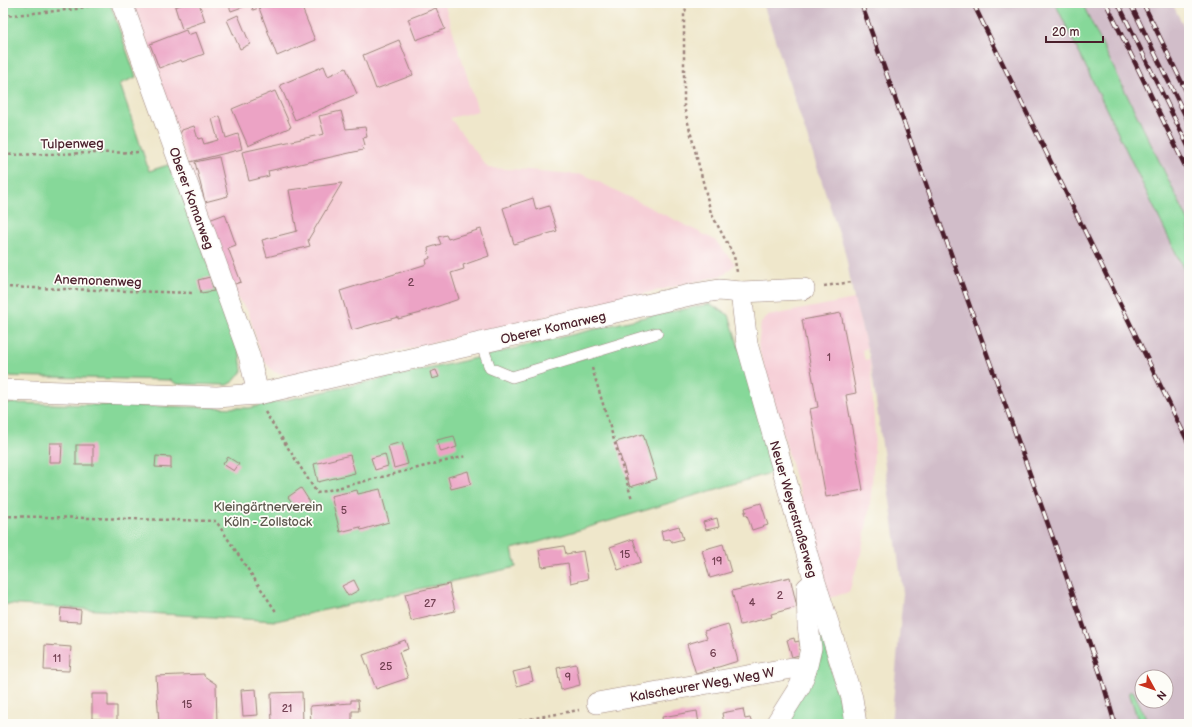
<svg xmlns="http://www.w3.org/2000/svg" width="1192" height="727" viewBox="0 0 1192 727" font-family="'Balsamiq Sans',sans-serif">
<style>
.built{fill:#f6cfd7}
.industrial{fill:#d1bdc9;fill-rule:evenodd}
.green{fill:#86d899;stroke:#687c62}
.building{fill:#eca3c5}
.lines{fill:none;stroke-linecap:round;stroke-linejoin:round}
.service-casing{stroke:#9c837b;stroke-width:12}
.minor-casing{stroke:#9c837b;stroke-width:22}
.path{stroke:#9c837b;stroke-width:2.5;stroke-dasharray:3 3;stroke-linecap:butt}
.service{stroke:#fff;stroke-width:11}
.minor{stroke:#fff;stroke-width:21}
.rail-casing{stroke:#4a1f2b;stroke-width:4.5}
.rail{stroke:#fdfcf7;stroke-width:3;stroke-dasharray:9;stroke-linecap:butt}
.labels{text-anchor:middle;stroke-width:3.5;stroke-linejoin:round;paint-order:stroke}
.number-label{font-size:11px;fill:#724052}
.street-label{font-size:13px;fill:#4a1f2b;stroke:#fdfcf7}
.park-label{font-size:13px;fill:#5c564c;stroke:#fdfcf7}
</style>
<rect width="100%" height="100%" fill="#fdfcf7"/>
<filter id="ink" filterUnits="userSpaceOnUse"><feTurbulence type="fractalNoise" baseFrequency=".025" numOctaves="2"/><feDisplacementMap in="SourceGraphic" scale="8" xChannelSelector="R" yChannelSelector="G"/><feConvolveMatrix kernelMatrix="1 2 1 2 8 2 1 2 1" color-interpolation-filters="sRGB"/></filter>
<filter id="wash" filterUnits="userSpaceOnUse"><feTurbulence type="fractalNoise" baseFrequency=".012" numOctaves="4" result="noise"/><feDisplacementMap in="SourceGraphic" scale="16" xChannelSelector="R" yChannelSelector="G"/><feGaussianBlur stdDeviation="0.9" result="paint"/><feColorMatrix in="noise" values="0 0 0 0 0 0 0 0 0 0 0 0 0 0 0 0 0 1.4 0 .05"/><feComposite in="paint" operator="in"/></filter>
<g filter="url(#wash)">
<rect width="100%" height="100%" fill="#efe7cb"/>
<!-- built -->
<g class="built">
<path d="M129 3H444L478 111 450 118 488 168 528 170 585 175 715 240 735 264 724 275 558 314 292 376 274 372 262 359 248 311 234 294Z"/>
<path d="M854 299 867 348 862 350 865 360 870 359 875 435 872 485 869 512 861 553 849 592 829 598 758 346 761 323 768 316Z"/>
</g>
<!-- industrial -->
<path class="industrial" d="M763 3H1172L1189 37V724H891L903 593 870 359 854 299 845 252ZM1142 677H1166V701H1142Z"/>
<!-- green -->
<g class="green">
<path d="M3 3H110L136 77 120 84 149 171 171 164 239 346 242 371 234 381 227 385 177 384 170 380 3 376Z"/>
<path d="M1055 3H1082L1189 222V280Z"/>
<path d="M710 304 729 315 777 471 539 542 512 549 516 567 276 621 3 604V403L249 408 455 363 645 317Z"/>
<path d="M814 620 821 621 835 686 847 724H786Z"/>
<path d="M1133 691 1149 724H1139L1129 692Z"/>
</g>
<g id="blocks">
<!-- building -->
<g class="building">
<path d="M186 3H199L205 21 182 29 175 7Z"/>
<path d="M228 3H300L315 40 277 56 259 8 253 10 251 4 231 11Z"/>
<path d="M436 8 445 29 416 40 408 19Z"/>
<path d="M238 15 250 44 240 49 227 20Z"/>
<path d="M186 30 188 35 196 32 204 54 182 62 181 60 159 68 150 44Z"/>
<path d="M399 40 413 75 376 89 363 55Z"/>
<path d="M324 66 328 76 346 68 357 94 295 120 280 85Z"/>
<path d="M275 91 291 127 248 146 232 109Z"/>
<path d="M341 111 346 129 365 127 367 137 363 138 365 145 362 146 363 150 268 171 269 176 249 181 242 152 324 134 319 116Z"/>
<path d="M220 116 226 138 238 134 242 149 190 162 180 134 182 130 194 126 198 139 202 138 204 144 218 140 212 119Z"/>
<path d="M219 157 228 196 205 202 195 162Z"/>
<path d="M342 183 308 240 310 246 267 257 262 240 297 231 289 190Z"/>
<path d="M533 198 536 210 549 206 557 231 514 244 503 208Z"/>
<path d="M225 214 236 245 228 248 241 282 232 285 209 220Z"/>
<path d="M481 229 489 256 463 265 464 269 451 273 459 299 421 312V313L398 319V317L352 330 340 291 427 264 426 260 430 258 428 248 441 244 438 237 446 235 448 239Z"/>
<path d="M210 277 214 291 201 293 198 280Z"/>
<path d="M841 313 856 393 846 395 863 490 826 497 810 409 818 407 802 320Z"/>
<path d="M436 370 439 377 432 379 430 372Z"/>
<path d="M643 434 657 479 630 487 616 442Z"/>
<path d="M454 436 457 447 441 452 437 440Z"/>
<path d="M402 442 408 464 394 468 388 446Z"/>
<path d="M50 443H62L61 462H49Z"/>
<rect x="76" y="445" width="17" height="20"/>
<path d="M385 454 388 466 375 470 371 458Z"/>
<path d="M350 455 355 473 318 482 314 464Z"/>
<path d="M156 456 171 457V468L155 467Z"/>
<path d="M228 457 239 464 234 471 223 464Z"/>
<path d="M468 471 471 484 451 489 448 477Z"/>
<path d="M301 488 310 502 297 510 288 497Z"/>
<path d="M380 489 389 522 361 530 360 527 340 532 331 496 357 490 358 494Z"/>
<path d="M761 503 768 525 752 530 747 515H745L744 512H746L745 508Z"/>
<path d="M717 518 719 527 706 530 703 522Z"/>
<path d="M679 526 683 539 672 542 670 539 663 540 661 531Z"/>
<path d="M633 539 641 562 618 570 610 547Z"/>
<path d="M723 544 731 572 710 578 702 550Z"/>
<path d="M564 546 566 554 583 551 588 579 571 583 568 563 542 567 539 550Z"/>
<path d="M790 577 797 607 771 614 772 617 740 625 732 591Z"/>
<path d="M354 580 359 590 348 596 342 586Z"/>
<path d="M449 584 455 611 411 621 405 594Z"/>
<path d="M61 608 81 610 80 622 60 621Z"/>
<path d="M728 624 738 661 696 674 687 644 707 638 704 631Z"/>
<path d="M794 638 795 642 799 641 802 654 792 657 787 640Z"/>
<path d="M405 640 408 649 399 652 408 678 376 689 363 655Z"/>
<rect x="3" y="644" width="2" height="24"/>
<path d="M45 645 71 647 69 671 44 670Z"/>
<path d="M576 664 580 685 561 690 557 668Z"/>
<path d="M530 668 533 681 517 686 513 672Z"/>
<path d="M204 674V676L216 684 217 724H159L156 676Z"/>
<path d="M256 689 258 715 243 716 241 690Z"/>
<path d="M302 692 303 724H272L271 693Z"/>
<path d="M92 694H108V706H117V722H100L101 719H92Z"/>
<path d="M351 700H358L359 711H352V724H311L310 706 351 703Z"/>
<path d="M743 709 745 719 750 718 752 724H724L722 713Z"/>
<path d="M697 711 699 724H663L662 717Z"/>
</g>
</g>
</g>
<g filter="url(#ink)">
<use href="#blocks" fill-opacity="0" stroke="#9c837b" stroke-width="1"/>
<g class="lines">
<defs>
<path id="service" d="M481 343 490 368 512 377 657 333"/>
<g id="minor">
<path d="M122 3 249 355 258 394"/>
<path d="M741 292 747 344 815 582 852 698 856 724"/>
<path d="M3 390 217 397 258 394 694 294 719 290 741 292 804 289"/>
<path d="M597 703 792 668 806 670"/>
<path d="M776 724 800 686 806 670 811 648 808 626 807 588 813 583"/>
</g>
</defs>
<!-- service casing -->
<use href="#service" class="service-casing"/>
<!-- minor casing -->
<use href="#minor" class="minor-casing"/>
<!-- path -->
<g class="path">
<path d="M688 3 684 14V107L711 213 734 256 737 272"/>
<path d="M3 16 76 9 100 3"/>
<path d="M3 155 141 152"/>
<path d="M824 286 852 282"/>
<path d="M3 287 193 293"/>
<path d="M592 368 632 499"/>
<path d="M265 412 317 493 466 456"/>
<path d="M3 516 216 521 277 613"/>
<path d="M501 724 579 710"/>
</g>
<!-- service -->
<use href="#service" class="service"/>
<!-- minor -->
<use href="#minor" class="minor"/>
<defs>
<g id="rail">
<path d="M861 3 1054 541 1101 676 1115 724"/>
<path d="M973 3 1189 444"/>
<path d="M1106 3 1189 174"/>
<path d="M1118 3 1189 148"/>
<path d="M1130 3 1189 123"/>
<path d="M1143 3 1189 97"/>
</g>
</defs>
<!-- rail casing -->
<use href="#rail" class="rail-casing"/>
<!-- rail -->
<use href="#rail" class="rail"/>
</g>
</g>
<g class="labels">
<!-- number labels -->
<g class="number-label">
<text x="411" y="286">2</text>
<text x="829" y="361">1</text>
<text x="344" y="514">5</text>
<text x="625" y="558">15</text>
<text x="717" y="565">19</text>
<text x="780" y="599">2</text>
<text x="752" y="606">4</text>
<text x="430" y="607">27</text>
<text x="713" y="657">6</text>
<text x="57" y="662">11</text>
<text x="386" y="670">25</text>
<text x="568" y="681">9</text>
<text x="187" y="708">15</text>
<text x="287" y="712">21</text>
</g>
<!-- street labels -->
<g class="street-label">
<text transform="translate(72 143) rotate(-1)" y="5">Tulpenweg</text>
<text transform="translate(192 198) rotate(70)" y="5">Oberer Komarweg</text>
<text transform="translate(98 280) rotate(2)" y="5">Anemonenweg</text>
<text transform="translate(553 327) rotate(-13)" y="5">Oberer Komarweg</text>
<text transform="translate(794 509) rotate(74)" y="5">Neuer Weyerstraßerweg</text>
<text transform="translate(702 684) rotate(-10)" y="5">Kalscheurer Weg, Weg W</text>
</g>
<!-- park labels -->
<g class="park-label">
<text x="268" y="511">Kleingärtnerverein<tspan x="268" dy="15">Köln - Zollstock</tspan></text>
</g>
</g>
<!-- margin -->
<rect width="1192" height="727" fill="none" stroke="#fdfcf7" stroke-width="16"/>
<!-- north arrow -->
<g transform="translate(1154 689) rotate(130)"><circle r="19" fill="#fdfcf7" stroke="#b5a4a5"/>
<path d="M0-3L7 15L0 10L-7 15Z" fill="#c8321e"/>
<text y="-6" font-size="11" font-weight="bold" text-anchor="middle" fill="#4a1f2b">N</text>
</g>
<!-- scale -->
<path d="M1046 36v6h57v-6" fill="none" stroke="#4a1f2b" stroke-width="2"/>
<text x="1052" y="36" font-size="12" fill="#4a1f2b" stroke="#fdfcf7" stroke-width="3" paint-order="stroke">20 m</text>
</svg>
